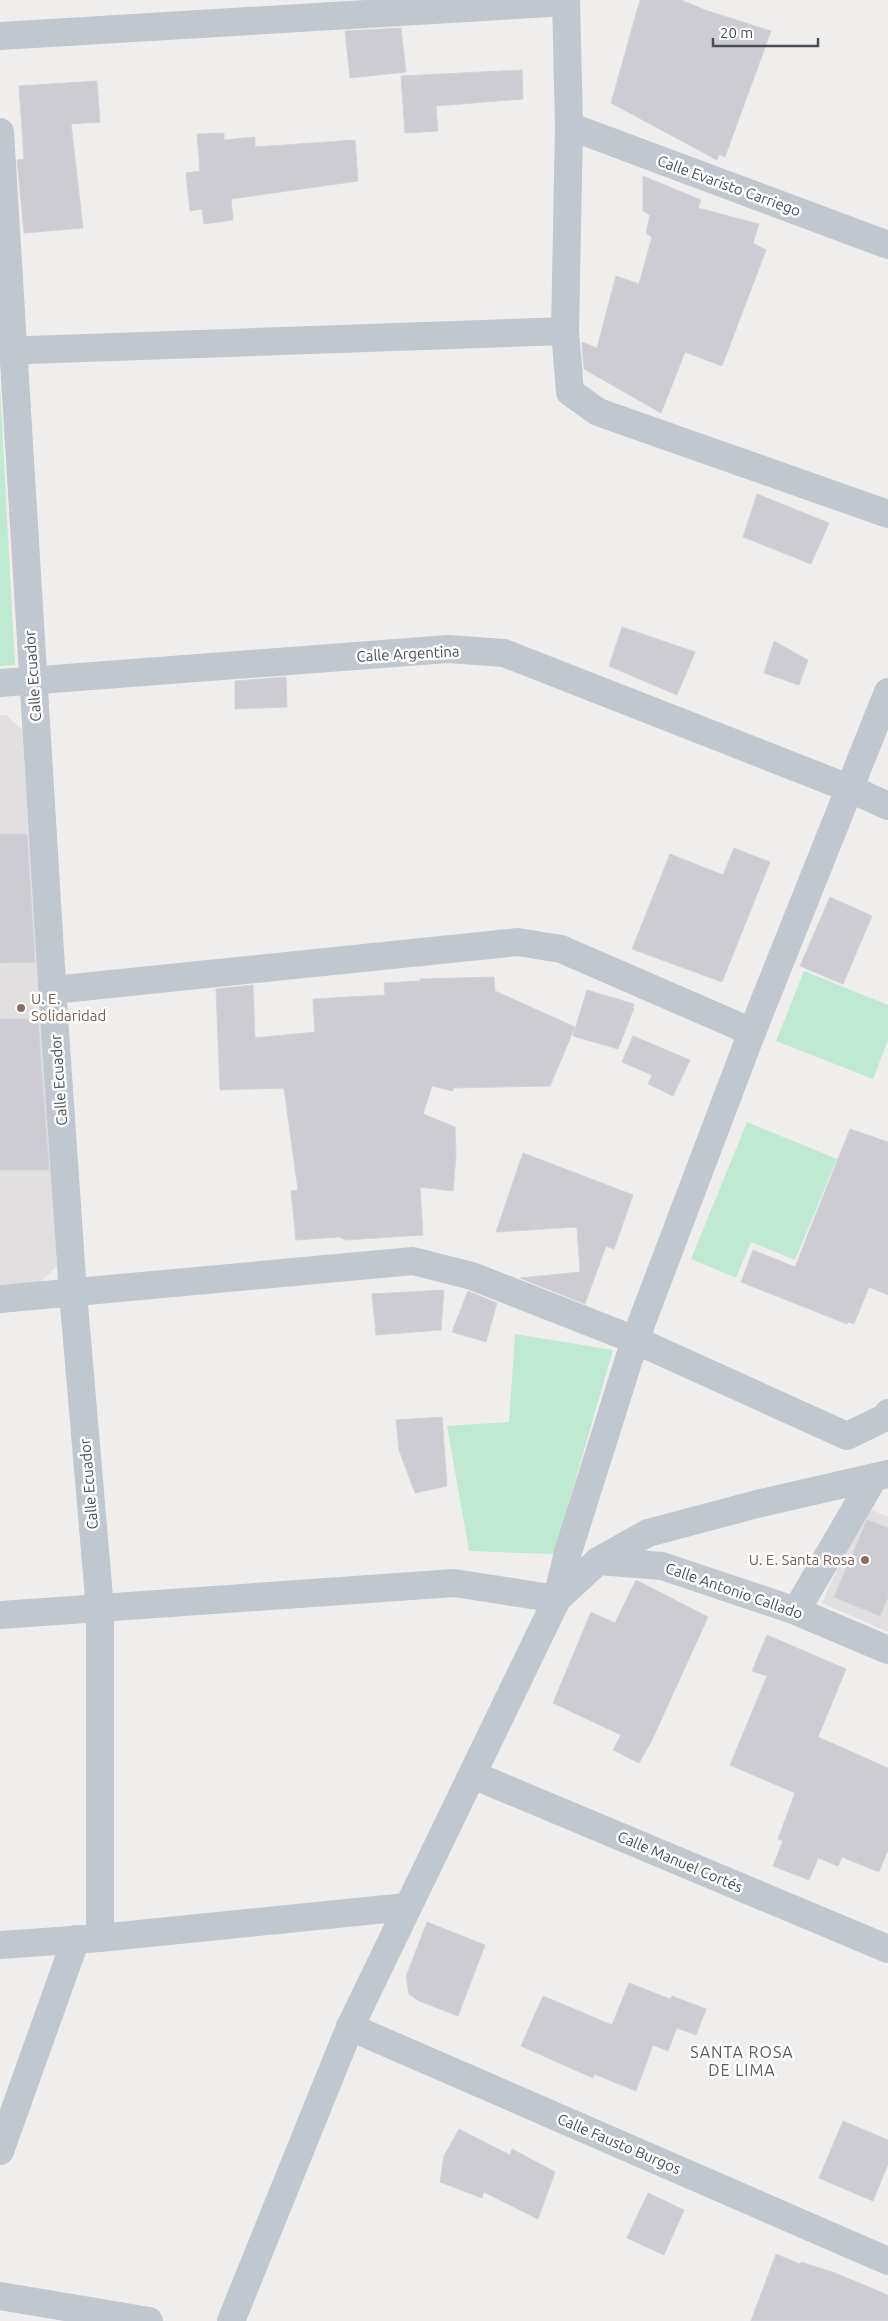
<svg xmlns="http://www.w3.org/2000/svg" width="888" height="2321" viewBox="0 0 888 2321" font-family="Ubuntu,sans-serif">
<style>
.education{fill:#e1dfdf}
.green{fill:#c0e9d3}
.building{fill:#ccccd2;stroke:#d2d3d8}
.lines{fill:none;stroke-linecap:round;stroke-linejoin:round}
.minor{stroke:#c0c7ce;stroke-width:28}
.education-dot{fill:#8d6e63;stroke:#fff;stroke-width:2}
.labels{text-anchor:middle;stroke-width:5;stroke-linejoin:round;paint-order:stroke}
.street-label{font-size:15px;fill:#484f59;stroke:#fff}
.education-label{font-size:15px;fill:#785e54;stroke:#fff;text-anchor:start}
.neighbourhood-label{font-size:16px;letter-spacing:1px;fill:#5b5d61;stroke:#fff}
</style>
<rect width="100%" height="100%" fill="#f0eeed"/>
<!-- education -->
<g class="education">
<path d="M0 715H6L22 730 57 1266 40 1282 0 1285Z"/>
<path d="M865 1507 888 1517V1632L822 1603Z"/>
</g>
<!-- green -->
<g class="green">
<path d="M0 387 15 665 0 666Z"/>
<path d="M804 971 888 1005V1040L873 1079 776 1041Z"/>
<path d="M747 1122 837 1159 795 1260 751 1242 736 1278 691 1259Z"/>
<path d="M515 1334 613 1350 554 1554 469 1551 447 1426 509 1422Z"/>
</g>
<!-- building -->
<g class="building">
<path d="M640 0H681L705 10 771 31 725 157 719 154 717 160 611 103Z"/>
<path d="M401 28 406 72 350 78 345 31Z"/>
<path d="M522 70 523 99 436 106 438 131 405 133 401 76Z"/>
<path d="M97 81 100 122 71 124 83 228 24 233 17 160 24 159 19 86Z"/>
<path d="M224 133V140L255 137V147L355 140 358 181 231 199 233 220 204 224 202 209 190 211 186 173 200 171 197 134Z"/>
<path d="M643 176 701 200 698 208 759 224 753 243 766 250 722 366 685 352 661 413 584 369 582 342 597 348 616 276 639 284 652 237 646 233 650 215 643 211Z"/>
<path d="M757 494 829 523 811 564 743 537Z"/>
<path d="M622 627 695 652 677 695 609 666Z"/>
<path d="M774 641 808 660 799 685 764 673Z"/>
<path d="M286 677 287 707 235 709V681Z"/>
<path d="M0 834H27L35 962 0 963Z"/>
<path d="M734 848 770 862 722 982 632 949 670 854 723 875Z"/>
<path d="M830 897 872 916 843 984 800 966Z"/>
<path d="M494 977 495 991 575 1027 550 1086 453 1088V1091L432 1086 423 1114 455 1127 456 1156 453 1191 420 1187 423 1235 346 1240 339 1237 296 1240 291 1191 298 1190 284 1088 220 1090 216 989 253 985 255 1038 315 1032 313 999 385 995 384 983 420 981V979Z"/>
<path d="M587 990 634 1004 632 1008H634L618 1049 573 1036Z"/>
<path d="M0 1019H38L49 1170H0Z"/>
<path d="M633 1036 690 1060 673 1096 648 1084 652 1075 622 1062Z"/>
<path d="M850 1129 888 1142V1295L869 1287 854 1324 848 1322 847 1324 741 1282 753 1250 795 1267Z"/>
<path d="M523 1153 633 1195 614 1249 606 1246 585 1304 520 1278 580 1272 577 1227 496 1232Z"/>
<path d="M444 1290 441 1330 376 1335 372 1294Z"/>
<path d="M468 1291 497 1303 486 1342 452 1332Z"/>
<path d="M442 1417 447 1486 415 1493 399 1450 396 1420Z"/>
<path d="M867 1520 888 1528V1597L880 1616 834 1597Z"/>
<path d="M636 1580 708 1617 651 1742 639 1763 613 1750 621 1735 553 1703 591 1612 615 1623Z"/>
<path d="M767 1635 846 1669 818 1737 888 1768V1850L879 1872 842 1857 838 1866 818 1858 809 1880 773 1866 783 1841 778 1839 795 1793 730 1765 767 1676 752 1671Z"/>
<path d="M427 1922 485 1945 458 2016 419 2001 409 1994 406 1977Z"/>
<path d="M629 1983 670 1999 672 1996 706 2009 696 2035 677 2028 668 2051 653 2045 636 2091 594 2074 593 2078 521 2046 543 1996 612 2025Z"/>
<path d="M843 2121 888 2140V2164L873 2201 819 2178Z"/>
<path d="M459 2129 510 2155 512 2149 555 2172 538 2219 484 2192 482 2198 440 2182 444 2156Z"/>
<path d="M648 2193 684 2210 664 2255 627 2238Z"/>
<path d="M776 2254 800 2264 801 2262 835 2273 888 2295V2321H751Z"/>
</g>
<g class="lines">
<!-- minor -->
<g class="minor">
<path d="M566 0 569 126 565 331 570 392 598 412 888 514"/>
<path d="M0 36 566 2"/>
<path d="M569 126 888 245"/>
<path d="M0 132 54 1017 73 1293 100 1609V1938"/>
<path d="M0 351 565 331"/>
<path d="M0 683 448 649 504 653 851 789 888 806"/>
<path d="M53 990 518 942 561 949 752 1032"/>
<path d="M0 1299 413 1261 472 1276 635 1340 847 1436 886 1417 888 1413"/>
<path d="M598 1561 648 1533 757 1504 888 1474"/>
<path d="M796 1611 873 1479"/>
<path d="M0 1615 454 1583 557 1599 598 1561 662 1566 796 1611 888 1650"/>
<path d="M473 1775 888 1949"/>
<path d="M0 1945 100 1938 406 1907"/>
<path d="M350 2027 888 2261"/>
<path d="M0 2151 76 1939"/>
<path d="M0 2296 149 2321"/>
<path d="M231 2321 350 2027 557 1599 568 1552 635 1340 752 1032 888 692"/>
</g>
</g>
<!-- markers -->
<g class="education-dot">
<circle cx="21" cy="1008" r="5"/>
<circle cx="865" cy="1560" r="5"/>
</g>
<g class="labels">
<!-- street labels -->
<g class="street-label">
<text transform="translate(729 186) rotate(20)" y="5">Calle Evaristo Carriego</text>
<text transform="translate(408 654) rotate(-3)" y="5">Calle Argentina</text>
<text transform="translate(33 676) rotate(-94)" y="5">Calle Ecuador</text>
<text transform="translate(59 1080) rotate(-94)" y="5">Calle Ecuador</text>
<text transform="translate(89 1484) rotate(-95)" y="5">Calle Ecuador</text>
<text transform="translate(734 1591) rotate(19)" y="5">Calle Antonio Callado</text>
<text transform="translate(680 1862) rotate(23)" y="5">Calle Manuel Cortés</text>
<text transform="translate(619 2144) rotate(23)" y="5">Calle Fausto Burgos</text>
</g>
<!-- education labels -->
<g class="education-label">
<text x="31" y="1004">U. E.<tspan x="31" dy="17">Solidaridad</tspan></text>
<text x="855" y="1565" text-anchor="end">U. E. Santa Rosa</text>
</g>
<!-- neighbourhood labels -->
<g class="neighbourhood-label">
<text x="742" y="2058">SANTA ROSA<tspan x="742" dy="18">DE LIMA</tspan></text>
</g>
</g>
<!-- scale -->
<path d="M713 38v8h105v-8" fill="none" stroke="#484f59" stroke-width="2.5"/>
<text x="720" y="38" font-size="15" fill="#484f59" stroke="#ffffff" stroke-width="4" paint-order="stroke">20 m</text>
</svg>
